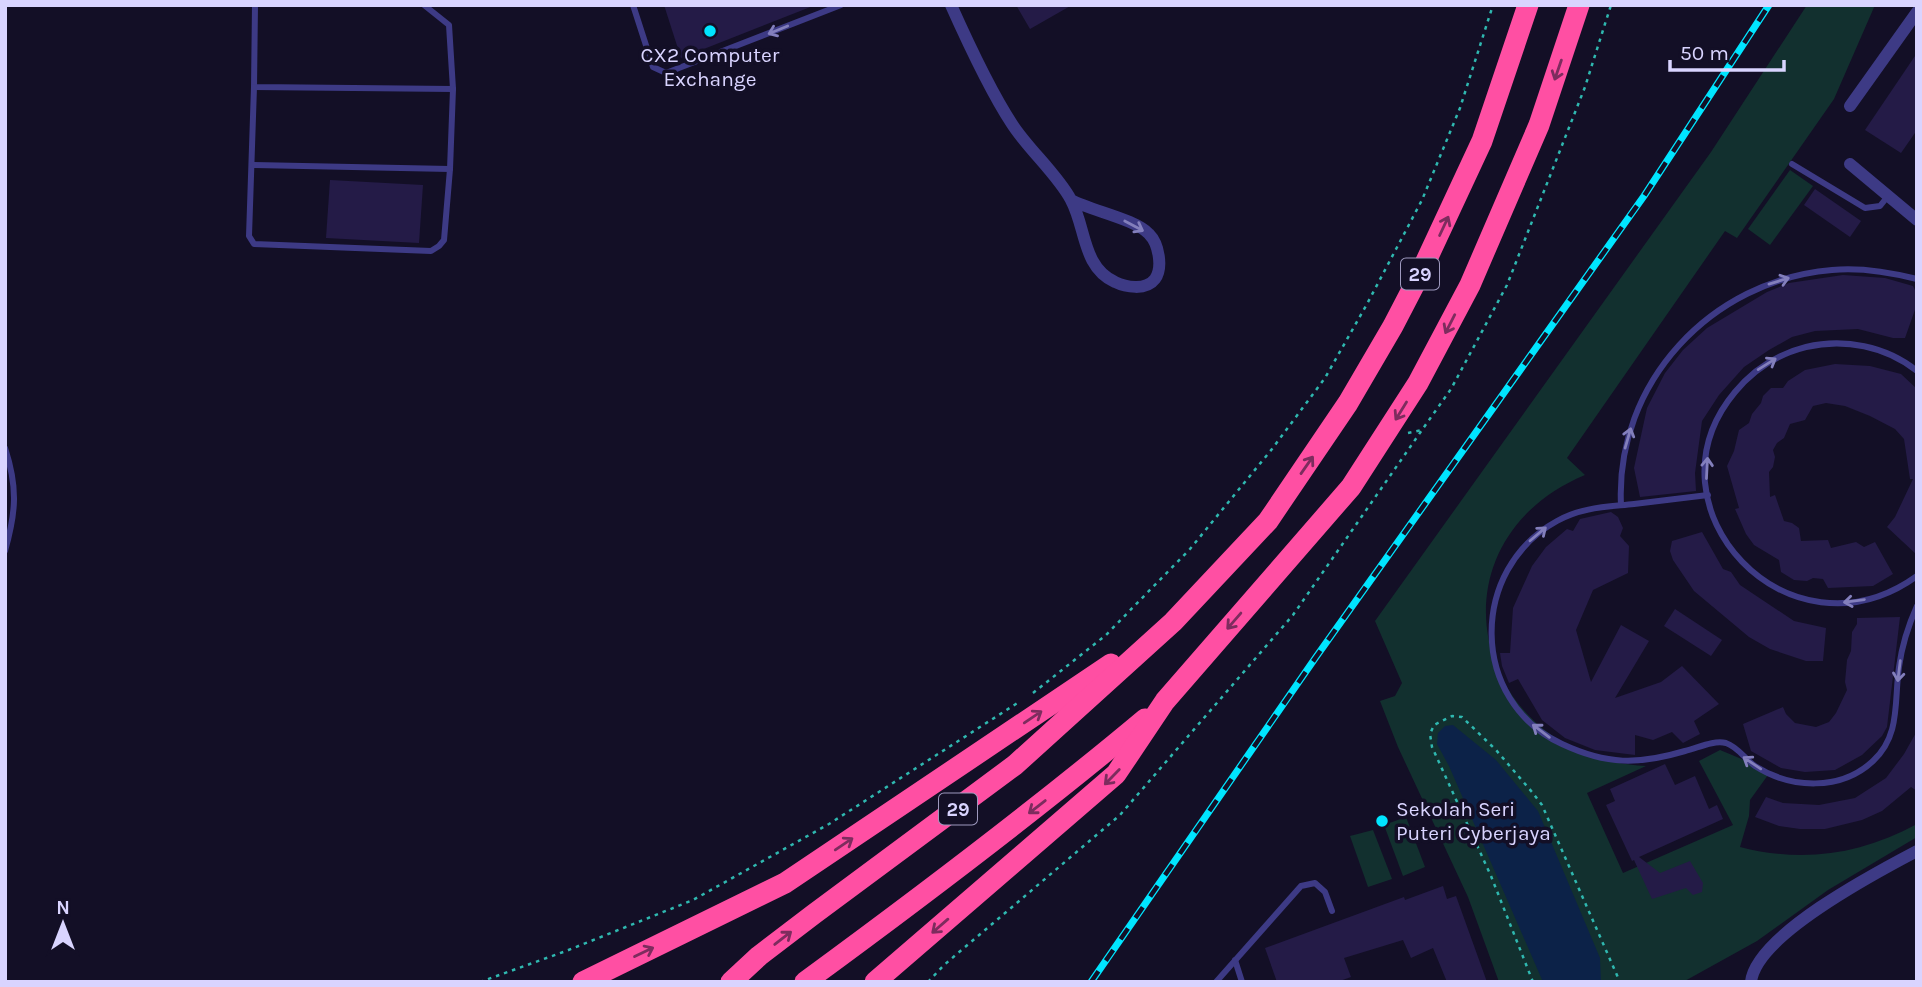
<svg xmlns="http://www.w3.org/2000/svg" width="1922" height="987" viewBox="0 0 1922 987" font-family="Karla,sans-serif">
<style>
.green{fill:#12302f}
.water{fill:#0c2248}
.building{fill:#241b47}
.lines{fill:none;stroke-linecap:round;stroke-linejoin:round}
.path{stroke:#2fb8b0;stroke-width:2.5;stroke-dasharray:3.5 5;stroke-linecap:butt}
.lane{stroke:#3d3a85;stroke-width:6}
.street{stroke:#3d3a85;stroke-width:12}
.highway{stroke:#ff4fa3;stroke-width:21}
.rail-casing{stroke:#00e5ff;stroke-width:7}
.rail{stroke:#130f26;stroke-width:4.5;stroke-dasharray:13;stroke-linecap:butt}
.oneway{stroke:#837fbc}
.oneway2{stroke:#7d2c5e}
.poi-dot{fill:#00e5ff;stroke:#130f26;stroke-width:2.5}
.labels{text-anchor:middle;stroke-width:7;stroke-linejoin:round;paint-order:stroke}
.shield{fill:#130f26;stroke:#9e99be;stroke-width:2}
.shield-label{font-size:19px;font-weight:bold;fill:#d9d4ff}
.poi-label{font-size:21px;fill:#d9d4ff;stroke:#130f26}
</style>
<rect width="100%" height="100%" fill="#130f26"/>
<!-- green -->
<g class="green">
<path d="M1807 5H1875L1834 99 1737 238 1725 231 1567 458 1585 475C1421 544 1474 758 1646 766L1587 793 1623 873 1733 825 1699 761 1720 750 1744 760 1768 775 1750 800 1749 816 1740 847C1802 863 1860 855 1917 824V837L1828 890 1757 941 1683 982H1499L1468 897 1398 747 1380 701 1395 696 1402 683 1375 621 1711 152Z"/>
<path d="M1790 170 1813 186 1770 245 1748 229Z"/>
<path d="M1406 817 1425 867 1403 876 1384 825Z"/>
<path d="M1373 830 1392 879 1368 887 1350 836Z"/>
</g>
<!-- water -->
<path class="water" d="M1453 725 1496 760 1538 811 1600 958 1601 982H1543L1449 766 1437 744 1438 733 1445 726Z"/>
<!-- building -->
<g class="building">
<path d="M664 5H813V6L681 58Z"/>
<path d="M1016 5H1072L1030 29Z"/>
<path d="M1917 53V130L1901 153 1865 130Z"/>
<path d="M330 180 423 185 419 243 326 238Z"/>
<path d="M1815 189 1861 221 1850 237 1804 205Z"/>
<path d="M1843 275 1885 278 1913 286 1917 294V304L1905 338H1893L1858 329 1815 331 1792 337 1769 350 1744 367 1719 395 1702 421 1695 473 1696 491 1640 497 1634 468 1647 408 1665 373 1683 350 1707 328 1767 292 1789 283Z"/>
<path d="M1835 364 1870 366 1901 374 1917 389V555L1887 527 1895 517 1913 479H1910L1904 439 1895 429 1870 416 1845 406 1826 403 1813 406 1805 420 1790 424 1784 438 1777 443 1773 450 1775 457 1773 467 1769 472 1770 497 1775 495 1784 521 1792 523 1799 528 1801 541 1828 540 1831 548 1856 542 1864 547 1875 542 1893 574 1873 586 1828 588 1823 579 1813 578 1807 581 1794 580 1781 572 1779 560 1754 545 1746 534 1735 509 1739 508 1727 466 1734 451 1739 430 1749 423 1752 414 1761 403 1763 396 1771 388H1783L1788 381 1805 370Z"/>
<path d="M1611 512 1618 517 1623 528 1620 536 1629 546 1628 573 1593 590 1576 630 1591 682 1621 625 1649 641 1615 698 1661 682 1682 666 1719 704 1694 721 1700 734 1683 743 1672 732 1653 740 1635 735V755L1595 750 1565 738 1542 720 1518 679 1509 683 1502 666 1500 653H1510L1513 608 1532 566 1546 547 1567 529 1573 531 1580 519Z"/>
<path d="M1702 532 1723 569 1731 572 1740 585 1794 621 1826 628 1823 661H1806L1770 649 1749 637 1694 591 1673 560 1670 551 1672 541Z"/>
<path d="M1675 609 1722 640 1711 656 1664 626Z"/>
<path d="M1900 617 1887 727 1882 736 1862 755 1835 770 1805 772 1781 768 1751 751 1743 724 1783 707 1786 714 1795 723 1816 727 1829 722 1836 713 1847 690 1845 682 1847 660 1851 651 1852 632 1857 624V618Z"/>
<path d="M1917 731V791L1911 787 1882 811 1862 820 1825 829H1800L1779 826 1755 817 1766 797 1783 803 1819 805 1855 798 1886 778 1904 754Z"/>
<path d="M1665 764 1675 785 1695 776 1709 809 1717 805 1723 819 1639 857 1660 873 1690 861 1703 883 1702 892 1693 895 1686 888 1652 899 1634 860 1632 861 1606 805 1615 801 1610 789Z"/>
<path d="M1443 886 1447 899 1456 896 1487 982H1447L1433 948 1411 958 1403 940 1344 958 1351 977 1337 982H1277L1265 948 1404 897 1405 900Z"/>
</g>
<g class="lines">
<!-- path -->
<g class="path">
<path d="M1408 433 1422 430"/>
<path d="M1033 693 1106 635 1190 549 1272 449 1325 378 1367 304 1422 200 1460 108 1493 5"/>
<path d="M480 982 566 951 693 900 829 824 1019 702"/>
<path d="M928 982 944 965 1120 815 1293 615 1422 430 1451 389 1507 285 1585 87 1611 5"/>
<path d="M1533 982 1491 876 1432 747 1430 734 1434 725 1452 716 1462 717 1496 750 1532 792 1542 805 1620 982"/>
</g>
<!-- lane -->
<g class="lane">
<path d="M255 5 254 87 453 89 449 25 424 5"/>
<path d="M633 5 653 67 666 73 841 5"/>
<path d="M254 87 249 236 254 244 431 251 439 246 444 240 450 169 453 89"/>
<path d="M1792 164 1865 208 1880 206 1888 196"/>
<path d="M252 165 450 169"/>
<path d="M1917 371C1886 346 1844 338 1806 347 1778 354 1753 370 1735 392 1639 507 1789 668 1917 576"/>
<path d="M5 448C18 488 16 512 5 551"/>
<path d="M1708 495C1683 498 1659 501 1634 504 1607 507 1582 507 1557 521 1469 569 1469 701 1562 744 1607 765 1638 765 1685 751 1698 748 1713 740 1726 743 1738 747 1745 759 1755 766 1791 789 1841 791 1873 761 1901 735 1894 701 1899 667 1902 645 1908 626 1917 606"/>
<path d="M1621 505C1615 383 1711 280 1832 270 1861 267 1889 272 1917 279"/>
<path d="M1235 960 1242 982"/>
<path d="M1216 982 1301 886 1315 883 1325 892 1332 911"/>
</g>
<!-- street -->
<g class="street">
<path d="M951 5C968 43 989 89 1012 124 1028 149 1058 175 1071 200 1086 227 1082 267 1115 282 1125 287 1146 291 1155 279 1163 268 1159 244 1149 234 1135 219 1092 211 1071 200"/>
<path d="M1850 106 1917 12"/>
<path d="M1850 164 1917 220"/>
<path d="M1751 982C1756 935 1877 872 1917 851"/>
</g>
<!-- highway -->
<g class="highway">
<path d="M583 982 785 883 1111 664"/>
<path d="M731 982 759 956 814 914 1015 765 1173 622 1268 521 1348 403 1393 326 1420 274 1482 141 1528 5"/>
<path d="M805 982C921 897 1035 811 1145 719"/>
<path d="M875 982 1116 774 1165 701 1351 487 1418 383 1470 285 1539 125 1579 5"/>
</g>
<defs>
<path id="rail" d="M1091 982 1316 657 1644 196 1769 5"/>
</defs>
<!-- rail casing -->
<use href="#rail" class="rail-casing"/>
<!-- rail -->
<use href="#rail" class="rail"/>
</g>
<!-- one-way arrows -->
<defs><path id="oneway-shaft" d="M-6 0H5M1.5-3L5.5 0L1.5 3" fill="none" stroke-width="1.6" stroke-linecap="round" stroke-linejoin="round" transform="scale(1.75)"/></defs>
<g class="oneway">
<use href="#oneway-shaft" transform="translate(778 30) rotate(158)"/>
<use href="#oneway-shaft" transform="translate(1134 226) rotate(28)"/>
<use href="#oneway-shaft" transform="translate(1779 281) rotate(-17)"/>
<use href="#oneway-shaft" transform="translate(1767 364) rotate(-32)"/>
<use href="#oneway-shaft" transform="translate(1628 438) rotate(-74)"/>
<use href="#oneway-shaft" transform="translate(1707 468) rotate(-87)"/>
<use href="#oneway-shaft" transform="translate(1538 534) rotate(-40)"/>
<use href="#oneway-shaft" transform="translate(1854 601) rotate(172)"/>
<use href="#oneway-shaft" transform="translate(1899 671) rotate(97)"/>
<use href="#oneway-shaft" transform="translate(1541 731) rotate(-143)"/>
<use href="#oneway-shaft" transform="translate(1752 763) rotate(-146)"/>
</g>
<g class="oneway2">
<use href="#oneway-shaft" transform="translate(1558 70) rotate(109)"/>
<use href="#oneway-shaft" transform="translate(1444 226) rotate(-65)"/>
<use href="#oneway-shaft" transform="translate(1450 324) rotate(117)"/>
<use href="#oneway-shaft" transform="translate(1401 411) rotate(122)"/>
<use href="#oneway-shaft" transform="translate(1307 465) rotate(-55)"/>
<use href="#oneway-shaft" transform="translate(1234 621) rotate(131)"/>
<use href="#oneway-shaft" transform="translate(1033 717) rotate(-34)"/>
<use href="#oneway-shaft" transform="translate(1112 777) rotate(134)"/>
<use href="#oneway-shaft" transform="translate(1037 807) rotate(142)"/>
<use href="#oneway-shaft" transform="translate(844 844) rotate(-34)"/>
<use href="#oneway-shaft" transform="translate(940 926) rotate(139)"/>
<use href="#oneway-shaft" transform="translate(783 938) rotate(-38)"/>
<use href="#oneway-shaft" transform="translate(644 952) rotate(-26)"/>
</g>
<!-- markers -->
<g class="poi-dot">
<circle cx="710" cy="31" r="7"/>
<circle cx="1382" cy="821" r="7"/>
</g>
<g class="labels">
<!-- shield labels -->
<g class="shield">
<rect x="1401" y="258.5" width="38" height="31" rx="5"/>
<rect x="939" y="793.5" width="38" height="31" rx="5"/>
</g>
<g class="shield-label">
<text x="1420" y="281">29</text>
<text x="958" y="816">29</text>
</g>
<!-- poi labels -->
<g class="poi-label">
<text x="710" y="62">CX2 Computer<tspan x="710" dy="24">Exchange</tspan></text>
<text x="1396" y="816" text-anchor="start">Sekolah Seri<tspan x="1396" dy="24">Puteri Cyberjaya</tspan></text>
</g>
</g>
<!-- border -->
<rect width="1922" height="987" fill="none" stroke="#d9d4ff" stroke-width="14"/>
<!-- north arrow -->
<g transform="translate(63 924)" stroke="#130f26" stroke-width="5" paint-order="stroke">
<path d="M0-5L12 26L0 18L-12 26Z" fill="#d9d4ff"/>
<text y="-10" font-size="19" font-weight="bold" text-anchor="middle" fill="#d9d4ff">N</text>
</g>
<!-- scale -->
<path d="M1670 60v10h114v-10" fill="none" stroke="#d9d4ff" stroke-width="3.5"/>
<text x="1680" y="60" font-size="21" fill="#d9d4ff" stroke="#130f26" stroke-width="5" paint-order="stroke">50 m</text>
</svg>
